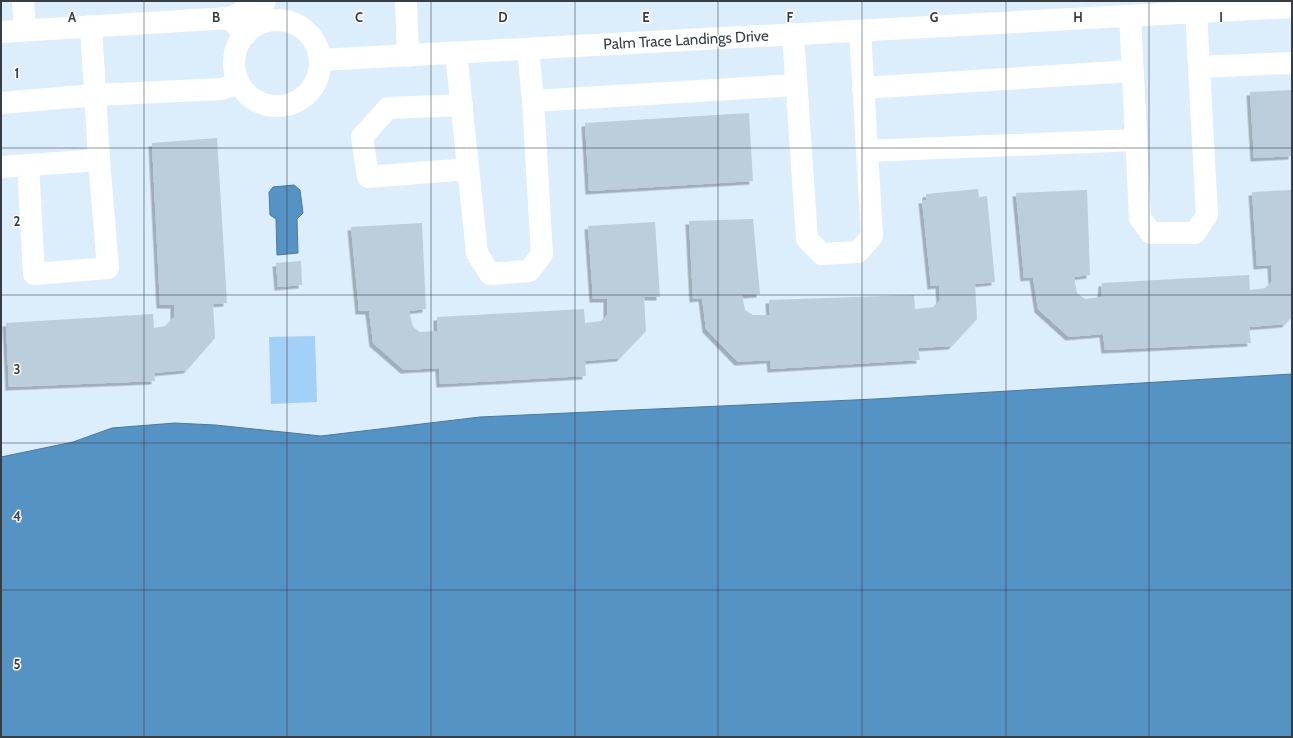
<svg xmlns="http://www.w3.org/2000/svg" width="1293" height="738" viewBox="0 0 1293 738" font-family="Cabin,sans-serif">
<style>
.green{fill:#a2d0f7}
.water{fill:#5593c4;stroke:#4c799d}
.building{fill:#bccddc;filter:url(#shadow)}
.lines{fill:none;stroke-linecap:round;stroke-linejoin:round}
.minor{stroke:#fff;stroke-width:22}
.grid{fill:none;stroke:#363d43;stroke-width:1;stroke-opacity:0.55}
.labels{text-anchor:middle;stroke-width:3;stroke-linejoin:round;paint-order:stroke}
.street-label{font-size:15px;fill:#363d43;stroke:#fff}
.grid-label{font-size:13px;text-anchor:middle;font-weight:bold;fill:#363d43;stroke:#fff;stroke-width:3;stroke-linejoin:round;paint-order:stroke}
</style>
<defs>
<filter id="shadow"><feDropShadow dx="-3.5" dy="3.5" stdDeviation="0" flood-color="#0004"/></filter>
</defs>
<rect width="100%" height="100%" fill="#dcedfc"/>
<!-- green -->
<path class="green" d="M315 336 317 402 271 404 269 337Z"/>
<!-- water -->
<g class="water">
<path d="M294 185 300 190 303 213 297 219 298 253 277 255 276 219 270 215 269 192 273 187Z"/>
<path d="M1292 374V737H1V457L73 442 112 428 175 423 215 425 321 436 480 417 875 399Z"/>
</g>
<!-- building -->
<g class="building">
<path d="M1292 90V156L1254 158 1250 92Z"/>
<path d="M749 113 753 181 589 191 585 123Z"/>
<path d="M217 138 227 303 213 304 215 338 187 370 154 373 155 381 9 387 6 323 153 314 154 328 166 326 174 317V305H160L152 143Z"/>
<path d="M978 189 979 197 987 196 995 282 975 284 977 319 952 346 918 348 920 360 771 369 770 360 738 362 706 329 702 298 693 299 689 221 753 219 760 294 742 295 745 310 753 315H770L769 300 914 295 915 309 935 307 940 300 939 285 931 286 922 200H926V194Z"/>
<path d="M1087 190 1090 275 1074 277 1077 293 1085 299 1101 297 1102 283 1249 275 1250 290 1266 288 1272 281 1271 265 1257 266 1252 192 1292 190V317L1285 324 1249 327 1251 343 1105 350 1103 334 1069 337 1038 309 1033 277 1024 278 1016 193Z"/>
<path d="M655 222 660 297H644L646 331 620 358 585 361 586 376 440 384 439 368 404 370 373 343 369 311H359L351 227 422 223 426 309 409 311 413 327 420 332 437 331V317L584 309 585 323 602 321 607 315V299H593L588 226Z"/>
<path d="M301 261 302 285 278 287 276 263Z"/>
</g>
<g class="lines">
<!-- minor -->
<g class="minor">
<path d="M23 1 25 30"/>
<path d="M406 1 408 56"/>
<path d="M1130 16 1140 218 1151 233H1195L1207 215 1196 12"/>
<path d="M230 18 265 1"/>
<circle cx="277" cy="63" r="43"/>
<path d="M1 32 230 18 245 35"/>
<path d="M793 34 807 239 822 254 858 252 872 236 860 31"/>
<path d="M456 53 477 253 490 274 529 271 542 254 533 101 528 49"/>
<path d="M320 60 1292 7"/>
<path d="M1199 67 1292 63"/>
<path d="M863 88 1132 71"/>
<path d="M533 101 796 85"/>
<path d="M1 103 95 95 222 89 239 83"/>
<path d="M462 105 388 108 362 137 368 177 468 169"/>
<path d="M867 151 1136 140"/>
<path d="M28 165 34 274 108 268 99 160 91 26"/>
<path d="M1 167 99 160"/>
</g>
</g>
<!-- grid -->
<path class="grid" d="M144 1V737M287 1V737M431 1V737M575 1V737M718 1V737M862 1V737M1006 1V737M1149 1V737M1 148H1292M1 295H1292M1 443H1292M1 590H1292"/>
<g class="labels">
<!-- street labels -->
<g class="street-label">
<text transform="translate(686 40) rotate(-3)" y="5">Palm Trace Landings Drive</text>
</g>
</g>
<g class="grid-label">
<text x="72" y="22">A</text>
<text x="216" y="22">B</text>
<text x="359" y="22">C</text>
<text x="503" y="22">D</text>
<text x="646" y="22">E</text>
<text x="790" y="22">F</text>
<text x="934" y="22">G</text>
<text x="1078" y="22">H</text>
<text x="1221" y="22">I</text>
<text x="17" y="78">1</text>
<text x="17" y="226">2</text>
<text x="17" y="374">3</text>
<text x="17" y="521">4</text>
<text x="17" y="669">5</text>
</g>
<!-- border -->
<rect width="1293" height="738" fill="none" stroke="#363d43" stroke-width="4"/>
</svg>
